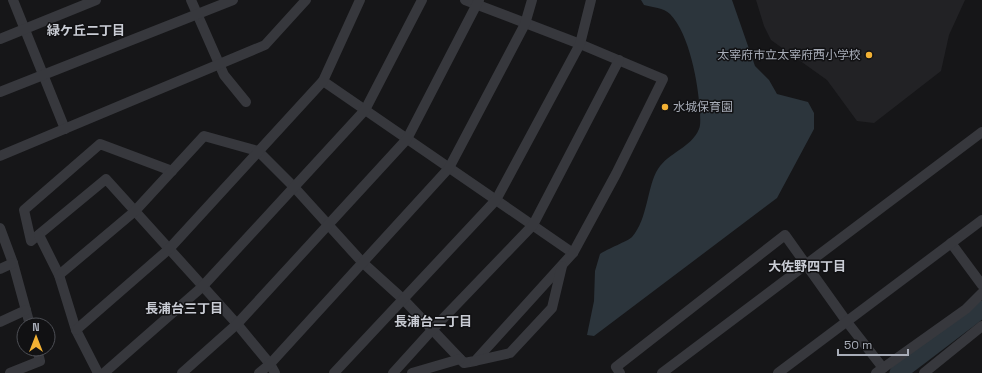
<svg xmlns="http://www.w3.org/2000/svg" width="982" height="373" viewBox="0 0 982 373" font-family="'Space Grotesk','Noto Sans JP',sans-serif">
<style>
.built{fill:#222225}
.water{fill:#2c353c}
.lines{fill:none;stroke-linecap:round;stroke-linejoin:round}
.river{stroke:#2c353c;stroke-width:17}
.minor{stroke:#37383d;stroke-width:10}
.poi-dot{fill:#f2b134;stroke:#111113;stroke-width:1.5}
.labels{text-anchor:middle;stroke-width:3;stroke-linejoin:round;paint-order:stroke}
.poi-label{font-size:12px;fill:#a8adb8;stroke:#111113;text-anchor:end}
.neighbourhood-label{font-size:13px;font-weight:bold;fill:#c9ccd4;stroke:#111113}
</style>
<rect width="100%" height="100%" fill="#161618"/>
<!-- built -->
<path class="built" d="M756 0H965L949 35 941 71 874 123 857 121 827 80 771 40 764 26Z"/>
<!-- water -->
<path class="water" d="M641 0H732L755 66 769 80 777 94 808 102 814 113V129L777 198 594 336 587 335 594 301 595 271 600 254C607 249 628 241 632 237 648 219 647 186 658 169 669 152 691 148 699 129 701 124 700 117 700 111 698 83 690 35 670 14 664 8 652 7 644 5Z"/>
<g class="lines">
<!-- river -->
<path class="river" d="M898 373 982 309"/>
<!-- minor -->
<g class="minor">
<path d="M13 0 65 129"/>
<path d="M191 0 224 75 246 102"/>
<path d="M0 39 96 0"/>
<path d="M323 81 573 253"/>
<path d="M0 92 233 0"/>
<path d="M0 156 265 45 306 0"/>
<path d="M172 171 100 144 24 210 31 241 106 179 237 324 270 364 275 373"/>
<path d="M0 228 13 263 30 325"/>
<path d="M39 235 59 275 76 330 98 373"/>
<path d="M951 243 982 285"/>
<path d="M0 269 13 263"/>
<path d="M59 275 135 211 204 136 258 151 294 187 362 262 404 300 464 363 475 361 573 253 616 174 663 79 580 44 465 0"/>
<path d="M0 322 26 310"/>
<path d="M76 330 169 249 323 81 360 0"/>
<path d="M475 361 510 353 552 308 562 266"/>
<path d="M10 373 40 361 37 349"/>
<path d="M104 373 202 287 365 110 422 0"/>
<path d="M182 373 237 324 407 139 479 0"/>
<path d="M259 373 270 364 449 168 525 24 532 0"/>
<path d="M334 373 496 200 580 44 591 0"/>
<path d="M393 373 432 330 533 225 619 60"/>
<path d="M412 373 460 359"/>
<path d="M620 373 616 367 785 235 847 322 883 368"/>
<path d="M662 373 982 132"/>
<path d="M778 373 982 220"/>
<path d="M876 373 966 309 982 293"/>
<path d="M924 373 982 326"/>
</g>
</g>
<!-- markers -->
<g class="poi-dot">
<circle cx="869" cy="55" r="4"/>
<circle cx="665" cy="107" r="4"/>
</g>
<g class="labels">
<!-- poi labels -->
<g class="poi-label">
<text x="861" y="59">太宰府市立太宰府西小学校</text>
<text x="673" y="111" text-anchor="start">水城保育園</text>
</g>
<!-- neighbourhood labels -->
<g class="neighbourhood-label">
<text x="86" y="35">緑ケ丘二丁目</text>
<text x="807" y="271">大佐野四丁目</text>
<text x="184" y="313">長浦台三丁目</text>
<text x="433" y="326">長浦台二丁目</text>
</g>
</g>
<!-- north arrow -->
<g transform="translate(36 337)"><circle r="19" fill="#111113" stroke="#4d4f55"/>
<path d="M0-3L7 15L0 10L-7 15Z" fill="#f2b134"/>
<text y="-6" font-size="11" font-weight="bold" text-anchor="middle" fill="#a8adb8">N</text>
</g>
<!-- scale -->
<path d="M838 349v6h70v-6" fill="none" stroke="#a8adb8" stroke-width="2"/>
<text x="844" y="349" font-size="12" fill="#a8adb8" stroke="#111113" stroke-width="3" paint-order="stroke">50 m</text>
</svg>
